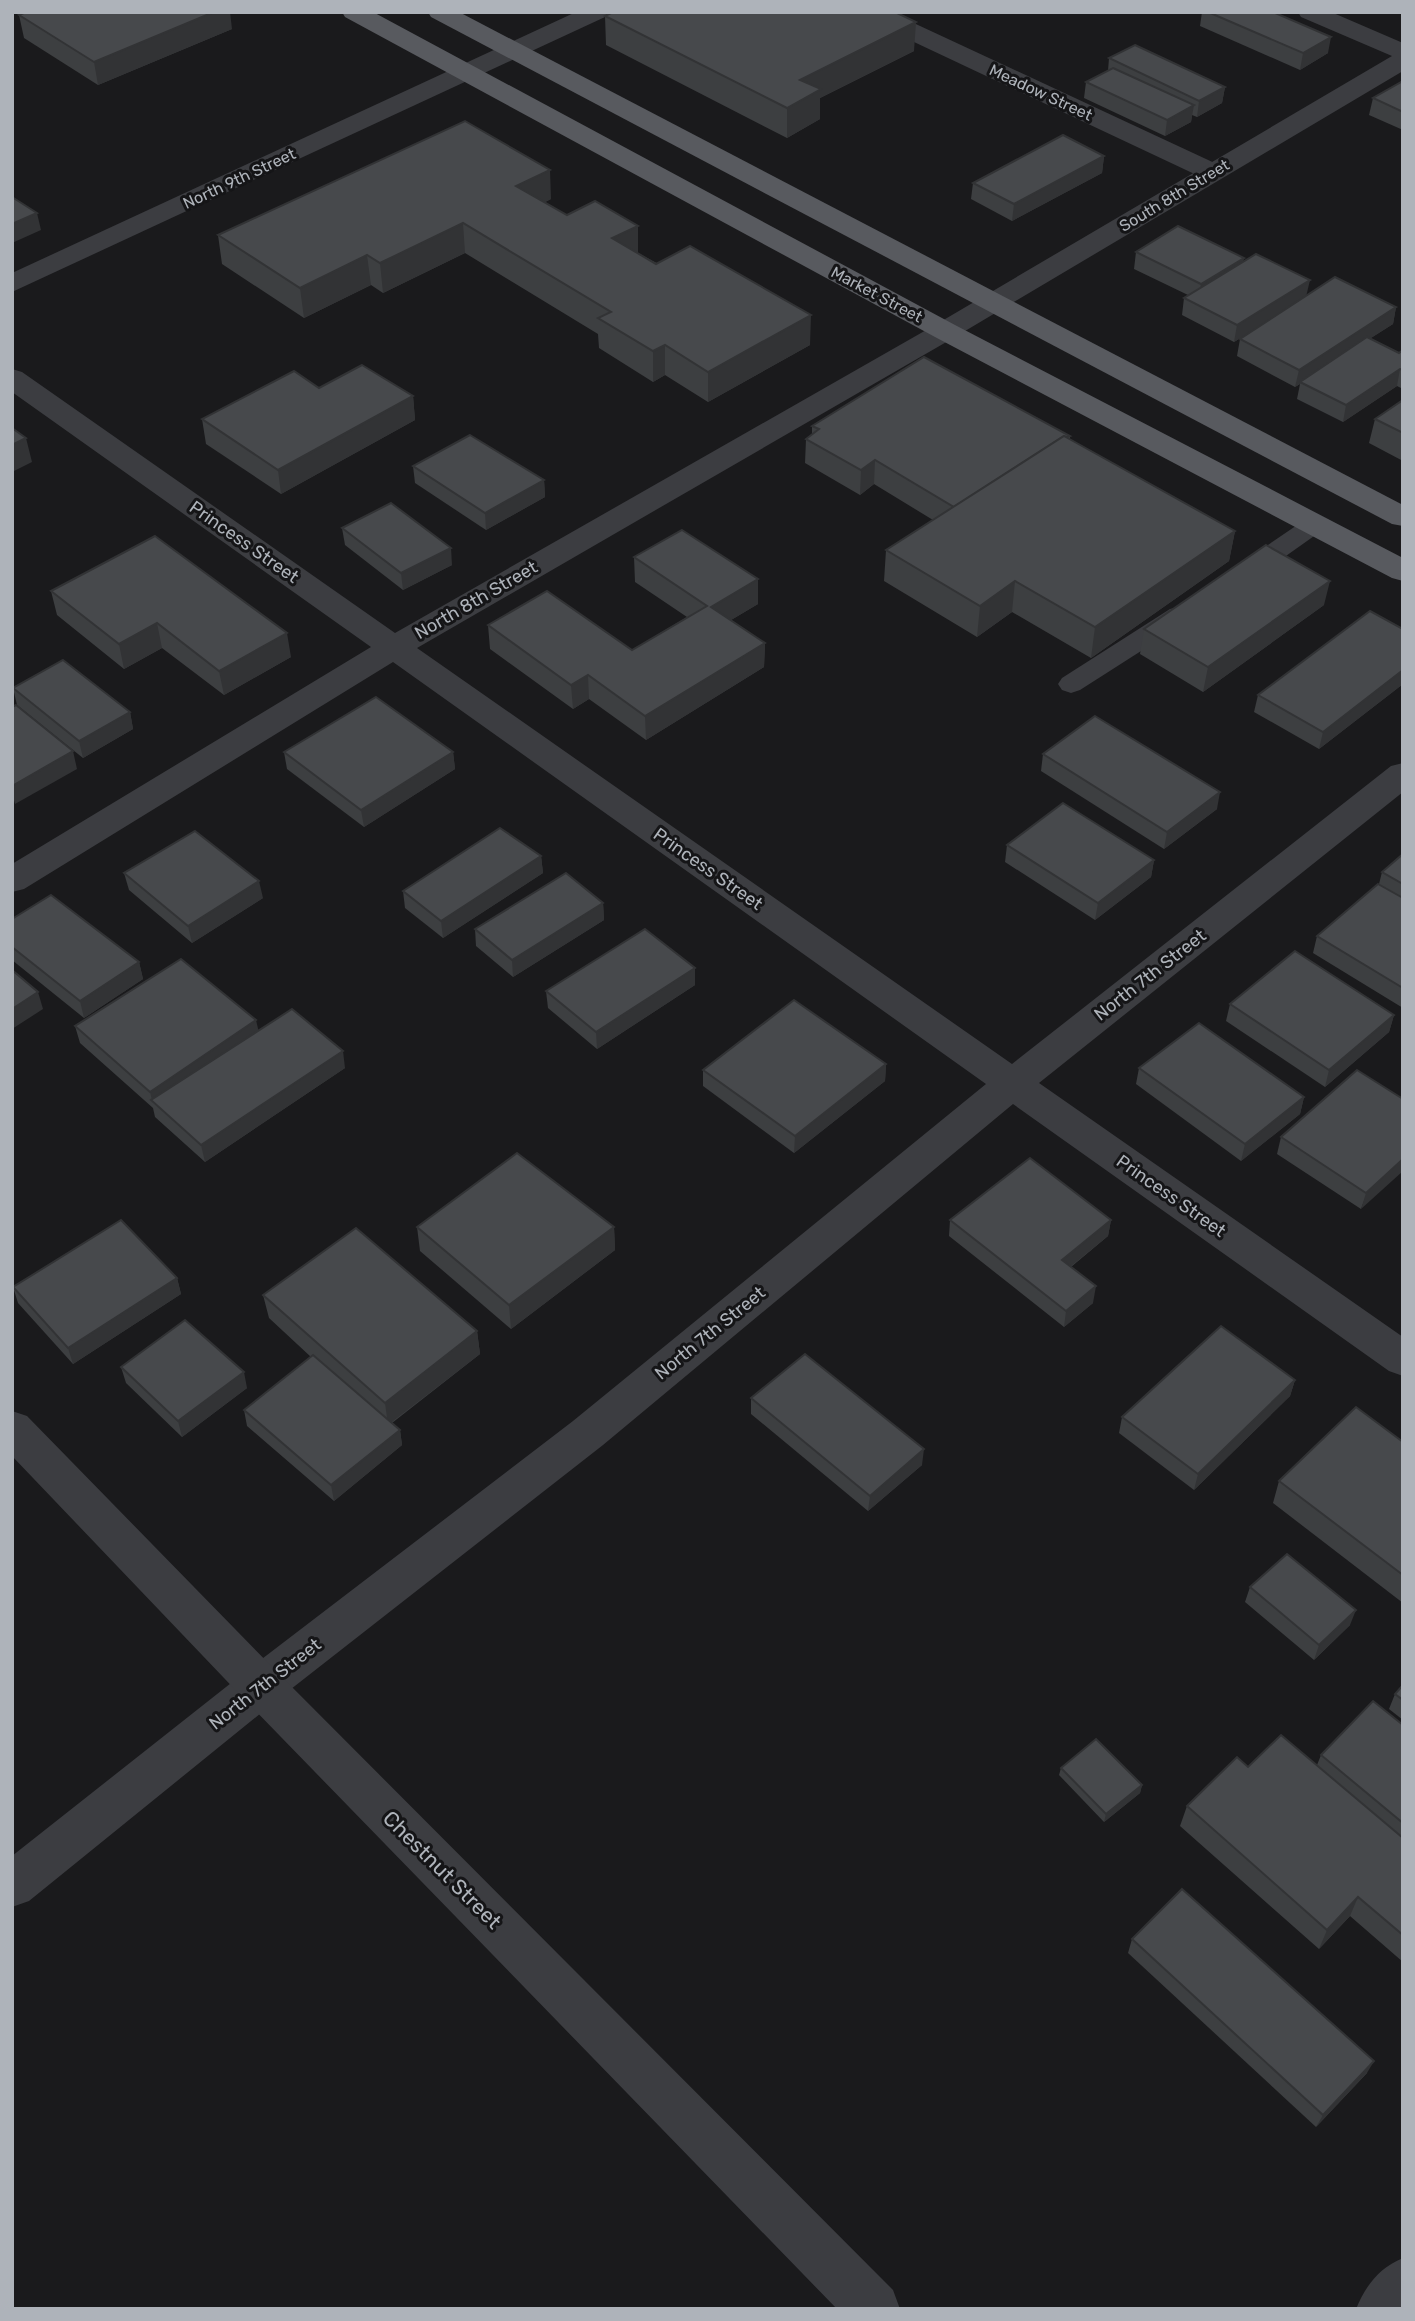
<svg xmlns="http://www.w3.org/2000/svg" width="1415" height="2321" viewBox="0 0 1415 2321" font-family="Rubik,sans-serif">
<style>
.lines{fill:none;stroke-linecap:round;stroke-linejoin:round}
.service{fill:#3c3d41;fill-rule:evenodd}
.minor{fill:#3c3d41;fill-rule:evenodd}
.tertiary{fill:#3c3d41;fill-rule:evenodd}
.primary{fill:#585a5f;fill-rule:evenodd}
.wall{fill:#3d3f41}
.shaded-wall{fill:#323335}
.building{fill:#47494c;stroke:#323335;stroke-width:2}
.labels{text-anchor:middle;stroke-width:6;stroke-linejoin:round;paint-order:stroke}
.far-street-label{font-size:16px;fill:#aeb3ba;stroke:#151517}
.street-label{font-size:18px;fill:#aeb3ba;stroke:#151517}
.near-street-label{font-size:21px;fill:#aeb3ba;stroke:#151517}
</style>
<rect width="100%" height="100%" fill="#1a1a1c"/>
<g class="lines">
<!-- service -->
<g class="service">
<path d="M1315 516 1324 519 1328 524 1324 529 1252 580 1243 582 1234 580 1230 574 1234 568 1306 519Z"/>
<path d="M1179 607 1188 609 1192 615 1188 621 1080 690 1071 693 1062 690 1058 684 1062 678 1170 609Z"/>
</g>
<!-- minor -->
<g class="minor">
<path d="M576 12H608L605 17 12 292V273Z"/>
<path d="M858 12H890L1221 166 1225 172 1221 178 1212 180 1203 178 861 17Z"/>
<path d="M945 323 955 325 959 331 955 337 417 648 1012 1064 1391 766 1403 763V792L1039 1083 1403 1337V1376L1389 1371 1013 1104 603 1445 277 1700 29 1901 12 1907V1856L245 1672 573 1421 986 1084 393 662 24 889 12 892V864L371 647 12 392V369L22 372 395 633 935 325Z"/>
<path d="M1403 2258V2309H1356C1366 2285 1379 2268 1403 2258Z"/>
</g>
<!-- tertiary -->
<g class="tertiary">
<path d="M1298 12H1331L1403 43V71L955 337 945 339 935 337 931 331 935 325 1392 56 1301 17Z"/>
<path d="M12 1411 27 1416 277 1672 893 2290 900 2309H837L245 1700 12 1456Z"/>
</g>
<!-- primary -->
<g class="primary">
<path d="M342 12H373L955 325 1403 558V581L1392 578 935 337 345 17Z"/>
<path d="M428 12H459L1403 505V526L1392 524 431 17Z"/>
</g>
</g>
<!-- wall -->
<g class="wall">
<path d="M1202 12H1273L1328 53 1300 70 1200 26Z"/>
<path d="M19 15 232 29 98 85 24 38Z"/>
<path d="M605 16 914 51 820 98V119L787 138 606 45Z"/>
<path d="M1109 58 1225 87 1222 103 1197 117 1192 115 1191 122 1165 136 1084 98 1086 82 1108 71Z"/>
<path d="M1403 81V130L1369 115 1373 98Z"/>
<path d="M1104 156 1102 173 1012 221 971 199 973 183Z"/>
<path d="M551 199 545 202 567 215 638 226V253L810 345 708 402 665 375 653 382 599 348 598 334 465 253 383 293 371 285 304 318 222 264 218 235Z"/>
<path d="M1136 252 1243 262 1307 296 1396 307 1393 324 1369 339 1399 353 1403 350V389L1397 386 1343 422 1297 399 1300 384 1295 387 1237 356 1240 339 1255 329 1234 342 1182 315 1184 298 1188 295 1134 269Z"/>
<path d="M319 388 413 396 415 420 281 494 206 444 202 419Z"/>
<path d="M1403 400V461L1369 443 1375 419Z"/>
<path d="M812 426 1070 436V439L1235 531 1229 561 1091 658 1012 612 977 637 884 581 886 550 933 520 874 484 860 495 805 463 806 439 812 434Z"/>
<path d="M413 466 544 480 545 497 486 530 415 483Z"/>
<path d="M342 528 452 565 403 590 345 545Z"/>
<path d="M634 557 758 604 731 620 765 643 764 667 646 740 589 699 573 709 490 649 488 625 632 650 687 617 635 582Z"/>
<path d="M51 591 291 657 224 695 162 648 124 669 57 615Z"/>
<path d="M1324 605 1203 692 1140 654 1144 629Z"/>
<path d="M1403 629V684L1319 749 1254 712 1258 695Z"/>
<path d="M13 688 130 712 133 729 83 758 17 705Z"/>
<path d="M284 752H453L455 769 364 827 287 769Z"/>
<path d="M1043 754 1217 809 1164 849 1041 771Z"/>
<path d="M1007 845 1154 860 1151 877 1095 920 1005 862Z"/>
<path d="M1403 854V1008L1313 953 1317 936 1379 884 1382 872Z"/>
<path d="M541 856 543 873 443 938 405 908 403 891Z"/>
<path d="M124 873 263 898 192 943 129 890Z"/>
<path d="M603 903 604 920 513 977 476 946 475 929Z"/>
<path d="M12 919 139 962 143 979 84 1018 12 960Z"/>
<path d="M695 968V985L597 1049 548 1008 546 991Z"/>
<path d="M1230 1004 1394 1015 1389 1032 1325 1087 1226 1021Z"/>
<path d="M75 1026 258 1031 345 1068 205 1162 155 1117 153 1108 80 1043Z"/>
<path d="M886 1064 885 1081 794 1153 703 1086V1070Z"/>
<path d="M1139 1068 1304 1097 1300 1114 1241 1161 1136 1084Z"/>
<path d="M1403 1099 1361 1209 1277 1154 1281 1137Z"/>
<path d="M950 1220H1111L1108 1236 1071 1267 1093 1303 1064 1327 949 1236Z"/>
<path d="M417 1227H614L615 1250 511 1329 420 1251Z"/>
<path d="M177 1278 181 1294 73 1364 18 1303 13 1287Z"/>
<path d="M263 1295 477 1331 480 1354 392 1423 400 1430 402 1445 334 1501 247 1426 244 1410 311 1357 269 1318Z"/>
<path d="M121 1367 247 1388 182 1437 126 1383Z"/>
<path d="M1295 1380 1290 1396 1194 1490 1119 1433 1122 1417Z"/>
<path d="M751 1398 922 1465 868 1511 751 1414Z"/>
<path d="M1403 1442V1603L1273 1503 1279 1481Z"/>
<path d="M1250 1587 1350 1625 1314 1660 1245 1602Z"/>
<path d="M1403 1685V1720L1389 1709 1395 1694Z"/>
<path d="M1403 1725V1962L1350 1916 1319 1949 1180 1826 1187 1806 1248 1767 1317 1765 1321 1755Z"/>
<path d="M1061 1768 1142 1785 1140 1793 1104 1822 1059 1775Z"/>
<path d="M1132 1939 1367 2073 1316 2127 1128 1953Z"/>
</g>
<!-- shaded-wall -->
<g class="shaded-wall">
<path d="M214 12H230L232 29 98 85 94 62Z"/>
<path d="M916 22 914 51 820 98V119L787 138V108L800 80Z"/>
<path d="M1331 37 1328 53 1300 70 1303 53Z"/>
<path d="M1225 87 1222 103 1197 117 1199 101Z"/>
<path d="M1194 105 1191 122 1165 136 1167 120Z"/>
<path d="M1104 156 1102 173 1012 221 1014 204Z"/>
<path d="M550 170 551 199 518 216 516 186Z"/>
<path d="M37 213 41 230 12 243V224Z"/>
<path d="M463 223 465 253 383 293 380 263Z"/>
<path d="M638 226V255L612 238Z"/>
<path d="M367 255 371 285 304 318 300 288Z"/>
<path d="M1244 258 1241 274 1198 300 1201 284Z"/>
<path d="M1310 280 1306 297 1234 342 1237 325Z"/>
<path d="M1396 307 1393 324 1295 387 1299 370Z"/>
<path d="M811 315 810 345 708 402V372Z"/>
<path d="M665 345V375L653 382V351Z"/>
<path d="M1400 369 1397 386 1343 422 1346 405Z"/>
<path d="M413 396 415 420 281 494 278 470Z"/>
<path d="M26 438 32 462 12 472V445Z"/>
<path d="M875 460 874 484 860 495 861 470Z"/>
<path d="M544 480 545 497 486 530 485 513Z"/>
<path d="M1235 531 1229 561 1091 658 1095 627Z"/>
<path d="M451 548 452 565 403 590 401 573Z"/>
<path d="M758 579V604L711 632V607Z"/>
<path d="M1015 581 1012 612 977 637 980 606Z"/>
<path d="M1330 581 1324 605 1203 692 1208 667Z"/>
<path d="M157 623 162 648 124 669 119 644Z"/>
<path d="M287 633 291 657 224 695 219 671Z"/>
<path d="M765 643 764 667 646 740 645 716Z"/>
<path d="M1403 670V684L1319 749 1323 732Z"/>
<path d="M588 675 589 699 573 709 571 685Z"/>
<path d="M130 712 133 729 83 758 79 741Z"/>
<path d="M73 751 77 769 15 804 12 793V786Z"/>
<path d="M453 752 455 769 364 827 361 810Z"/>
<path d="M1220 792 1217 809 1164 849 1167 832Z"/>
<path d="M541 856 543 873 443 938 441 921Z"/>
<path d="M1154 860 1151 877 1095 920 1098 903Z"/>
<path d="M259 881 263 898 192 943 188 926Z"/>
<path d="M603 903 604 920 513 977 512 960Z"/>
<path d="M139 962 143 979 84 1018 80 1001Z"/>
<path d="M695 968V985L597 1049 596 1032Z"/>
<path d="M38 992 43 1009 12 1029V1009Z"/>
<path d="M1394 1015 1389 1032 1325 1087 1329 1070Z"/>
<path d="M256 1020 260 1037 152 1100 150 1092Z"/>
<path d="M343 1051 345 1068 205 1162 201 1145Z"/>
<path d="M886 1064 885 1081 794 1153 795 1136Z"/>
<path d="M1304 1097 1300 1114 1241 1161 1245 1144Z"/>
<path d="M1403 1159V1171L1361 1209 1366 1193Z"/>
<path d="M1111 1220 1108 1236 1059 1276 1062 1260Z"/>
<path d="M614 1227 615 1250 511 1329 509 1305Z"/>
<path d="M177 1278 181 1294 73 1364 68 1348Z"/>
<path d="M1096 1286 1093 1303 1064 1327 1066 1311Z"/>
<path d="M477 1331 480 1354 388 1425 385 1403Z"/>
<path d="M244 1372 247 1388 182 1437 178 1421Z"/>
<path d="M1295 1380 1290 1396 1194 1490 1198 1474Z"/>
<path d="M400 1430 402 1445 334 1501 331 1485Z"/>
<path d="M924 1449 922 1465 868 1511 870 1496Z"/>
<path d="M1356 1610 1350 1625 1314 1660 1319 1645Z"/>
<path d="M1142 1785 1140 1793 1104 1822 1106 1814Z"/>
<path d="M1358 1897 1350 1916 1319 1949 1327 1930Z"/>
<path d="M1374 2061 1367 2073 1316 2127 1323 2115Z"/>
</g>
<!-- building -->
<g class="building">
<path d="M26 12H214L94 62 19 15Z"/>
<path d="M613 12H895L916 22 800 80 821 89 787 108 605 16Z"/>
<path d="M1208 12H1273L1331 37 1303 53Z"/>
<path d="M1135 45 1225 87 1199 101 1109 58Z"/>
<path d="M1113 68 1194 105 1167 120 1086 82Z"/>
<path d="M1403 81V112L1373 98Z"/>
<path d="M465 121 550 170 516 186 567 215 595 201 638 226 612 238 656 264 690 246 811 315 708 372 665 345 653 351 598 318 611 312 463 223 380 263 367 255 300 288 218 235Z"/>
<path d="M1063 135 1104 156 1014 204 973 183Z"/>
<path d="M12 197 37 213 12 224Z"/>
<path d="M1178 226 1244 258 1201 284 1136 252Z"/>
<path d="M1256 254 1310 280 1237 325 1184 298Z"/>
<path d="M1335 277 1396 307 1299 370 1240 339Z"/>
<path d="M1367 337 1399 353 1403 350V370L1400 369 1346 405 1300 382Z"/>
<path d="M924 357 1070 436 1067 437 1064 436 954 507 875 460 861 470 806 439 819 429 812 426Z"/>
<path d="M362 365 413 396 278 470 202 419 294 371 319 388Z"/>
<path d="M1403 400V433L1375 419Z"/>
<path d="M12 428 26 438 12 445Z"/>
<path d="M470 435 544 480 485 513 413 466Z"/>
<path d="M1064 436 1235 531 1095 627 1015 581 980 606 886 550Z"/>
<path d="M391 503 451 548 401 573 342 528Z"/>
<path d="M682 530 758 579 711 607 765 643 645 716 588 675 571 685 488 625 547 591 632 650 707 606 634 557Z"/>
<path d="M155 536 287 633 219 671 157 623 119 644 51 591Z"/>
<path d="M1266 545 1330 581 1208 667 1144 629Z"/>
<path d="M1370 611 1403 629V670L1323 732 1258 695Z"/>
<path d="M63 660 130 712 79 741 13 688Z"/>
<path d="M376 697 453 752 361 810 284 752Z"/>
<path d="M16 705 73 751 12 786V707Z"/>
<path d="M1095 716 1220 792 1167 832 1043 754Z"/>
<path d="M1063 803 1154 860 1098 903 1007 845Z"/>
<path d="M500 828 541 856 441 921 403 891Z"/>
<path d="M195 831 259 881 188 926 124 873Z"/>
<path d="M1403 854V884L1382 872Z"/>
<path d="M566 873 603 903 512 960 475 929Z"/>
<path d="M1378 884 1403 898V988L1317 936Z"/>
<path d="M51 895 139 962 80 1001 12 947V919Z"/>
<path d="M645 929 695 968 596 1032 546 991Z"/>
<path d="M1295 951 1394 1015 1329 1070 1230 1004Z"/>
<path d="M181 959 256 1020 150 1092 75 1026Z"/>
<path d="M12 970 38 992 12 1009Z"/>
<path d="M794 1000 886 1064 795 1136 703 1070Z"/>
<path d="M292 1009 343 1051 201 1145 151 1100Z"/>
<path d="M1199 1023 1304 1097 1245 1144 1139 1068Z"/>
<path d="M1357 1070 1403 1099V1159L1366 1193 1281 1137Z"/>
<path d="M517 1153 614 1227 509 1305 417 1227Z"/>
<path d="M1030 1158 1111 1220 1062 1260 1096 1286 1066 1311 950 1220Z"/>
<path d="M121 1220 177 1278 68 1348 13 1287Z"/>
<path d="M356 1228 477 1331 385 1403 263 1295Z"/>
<path d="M185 1320 244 1372 178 1421 121 1367Z"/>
<path d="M1221 1326 1295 1380 1198 1474 1122 1417Z"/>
<path d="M805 1354 924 1449 870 1496 751 1398Z"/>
<path d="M313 1355 400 1430 331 1485 244 1410Z"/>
<path d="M1356 1407 1403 1442V1575L1279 1481Z"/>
<path d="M1287 1554 1356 1610 1319 1645 1250 1587Z"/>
<path d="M1403 1685V1700L1395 1694Z"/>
<path d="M1373 1701 1403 1725V1823L1321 1755Z"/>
<path d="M1281 1735 1403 1838V1935L1358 1897 1327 1930 1187 1806 1237 1757 1248 1767Z"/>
<path d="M1096 1739 1142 1785 1106 1814 1061 1768Z"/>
<path d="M1182 1889 1374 2061 1323 2115 1132 1939Z"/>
</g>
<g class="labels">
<!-- far-street labels -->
<g class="far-street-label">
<text transform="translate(1041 92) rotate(25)" y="6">Meadow Street</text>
<text transform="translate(239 178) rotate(-25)" y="6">North 9th Street</text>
<text transform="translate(1174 195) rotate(-31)" y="6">South 8th Street</text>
<text transform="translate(877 294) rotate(28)" y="6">Market Street</text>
</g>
<!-- street labels -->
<g class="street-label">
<text transform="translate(244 542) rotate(35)" y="6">Princess Street</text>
<text transform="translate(476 600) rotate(-30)" y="6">North 8th Street</text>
<text transform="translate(708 869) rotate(35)" y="6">Princess Street</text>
<text transform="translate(1150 975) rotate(-38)" y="6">North 7th Street</text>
<text transform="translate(1171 1196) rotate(35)" y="6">Princess Street</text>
<text transform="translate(710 1333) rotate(-39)" y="6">North 7th Street</text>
<text transform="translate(265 1684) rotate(-38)" y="6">North 7th Street</text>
</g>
<!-- near-street labels -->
<g class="near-street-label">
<text transform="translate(442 1870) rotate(45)" y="7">Chestnut Street</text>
</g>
</g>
<!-- border -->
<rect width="1415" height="2321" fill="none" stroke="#aeb3ba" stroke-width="28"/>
</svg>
